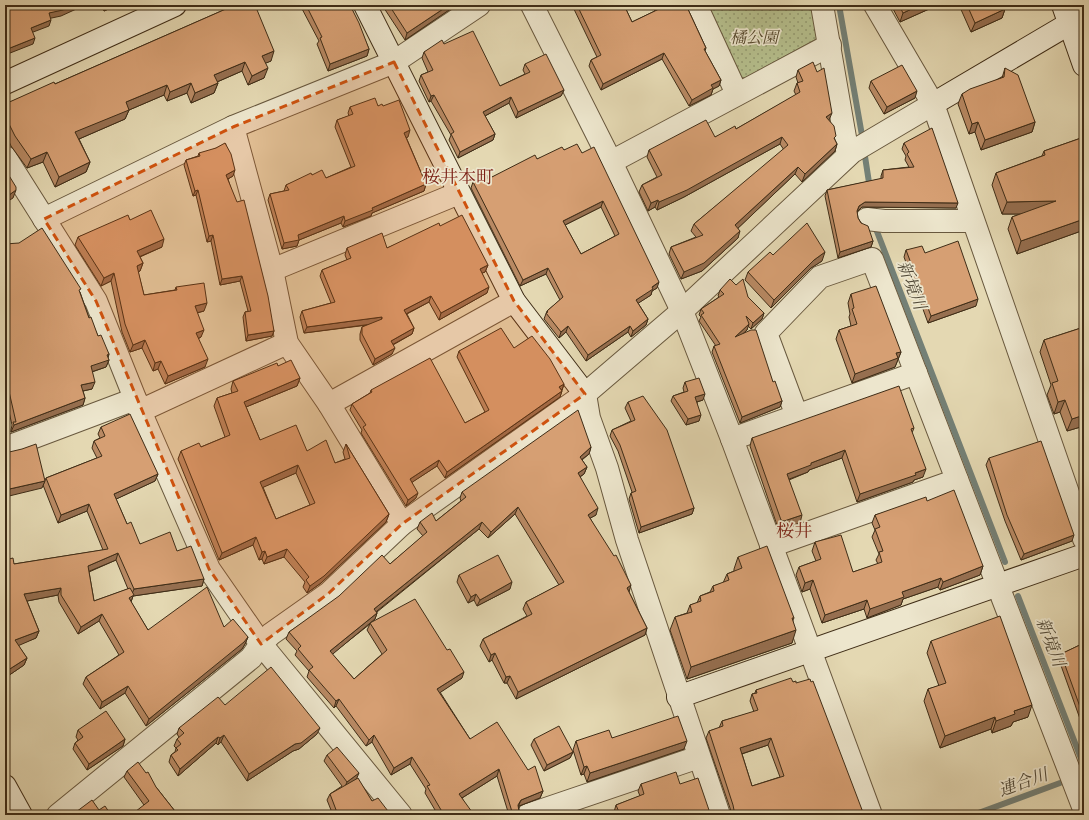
<svg xmlns="http://www.w3.org/2000/svg" width="1089" height="820" viewBox="0 0 1089 820" font-family="'IM FELL English','Noto Serif JP',serif">
<style>
.park{fill:url(#park-dots);stroke:#7a7652}
.lines{fill:none;stroke-linecap:round;stroke-linejoin:round}
.stream{stroke:#748076;stroke-width:6}
.street-casing{stroke:#68583e;stroke-width:24}
.secondary-casing{stroke:#3f2d17;stroke-width:24}
.street{stroke:#ede6cd;stroke-width:22}
.secondary{stroke:#ede6cd;stroke-width:22}
.wall{fill:#b88963;stroke:#3f2d17;fill-rule:evenodd}
.shaded-wall{fill:#966f50;stroke:#3f2d17}
.building{fill:#d69f73;stroke:#3f2d17;fill-rule:evenodd}
.marked{fill:#cf520e;fill-opacity:0.2;stroke:#cf520e;stroke-width:3;stroke-dasharray:8 5;stroke-linejoin:round}
.labels{text-anchor:middle;stroke-width:3.5;stroke-linejoin:round;paint-order:stroke}
.park-label{font-size:16px;font-style:italic;fill:#574a2e;stroke:#ede6cd}
.water-label{font-size:17px;font-style:italic;fill:#514937;stroke:#ede6cd}
.quarter-label{font-size:18px;fill:#7a1f14;stroke:#ede6cd}
</style>
<defs>
<pattern id="park-dots" width="8" height="8" patternUnits="userSpaceOnUse"><rect width="8" height="8" fill="#b5be8c"/><path d="M2 2h.1M6 6h.1" fill="none" stroke="#959b71" stroke-width="1.8" stroke-linecap="round"/></pattern>
</defs>
<rect width="100%" height="100%" fill="#e4d8b2"/>
<filter id="stains"><feTurbulence type="fractalNoise" baseFrequency=".005" numOctaves="4"/><feColorMatrix values="0 0 0 0 .2 0 0 0 0 .09 0 0 0 0 .02 0 0 0 .5 -.17"/></filter>
<radialGradient id="worn" r=".72"><stop offset=".6" stop-color="#630" stop-opacity="0"/><stop offset="1" stop-color="#630" stop-opacity=".3"/></radialGradient>
<!-- park -->
<path class="park" d="M703 5H816L818 38 745 78 736 76Z"/>
<g class="lines">
<!-- stream -->
<g class="stream">
<path d="M839 5 863 141"/>
<path d="M864 150 870 189"/>
<path d="M871 200 876 229 1005 562"/>
<path d="M1018 596 1084 766"/>
<path d="M973 815 1060 783"/>
</g>
<defs>
<g id="street">
<path d="M532 5 611 162 682 311 732 439 871 815"/>
<path d="M696 5 737 94"/>
<path d="M822 5 848 155"/>
<path d="M875 5 933 104 1084 539"/>
<path d="M233 127 272 270 287 343 329 404 402 524"/>
<path d="M5 157 96 301 140 411 209 569 261 644 401 815"/>
<path d="M611 162 830 45"/>
<path d="M44 219 233 127 394 62 479 5"/>
<path d="M867 219 884 221H973"/>
<path d="M272 270 459 193"/>
<path d="M585 394 589 418 607 468 627 540 719 815"/>
<path d="M329 404 514 301"/>
<path d="M140 411 287 343"/>
<path d="M797 416 766 333 820 277 872 259 1084 809"/>
<path d="M732 439 916 373"/>
<path d="M5 448 135 399"/>
<path d="M771 546 957 480"/>
<path d="M58 815 251 658 261 644 271 634 329 593 402 524 585 394 682 311 852 152 933 104"/>
<path d="M528 815 699 757"/>
</g>
<g id="secondary">
<path d="M365 5 514 301 585 394"/>
<path d="M1063 5 1084 65"/>
<path d="M5 83 175 5"/>
<path d="M933 104 1084 15"/>
<path d="M678 697 1084 555"/>
<path d="M5 786 21 815"/>
</g>
</defs>
<!-- street casing -->
<use href="#street" class="street-casing"/>
<!-- secondary casing -->
<use href="#secondary" class="secondary-casing"/>
<!-- street -->
<use href="#street" class="street"/>
<!-- secondary -->
<use href="#secondary" class="secondary"/>
</g>
<!-- wall -->
<g class="wall">
<path d="M101 5H117L104 11Z"/>
<path d="M235 5 271 61 265 63 264 78 248 85 242 71 217 82 218 83 214 93 191 103 187 93 167 101 164 95 129 110 125 119 79 139 90 162 86 172 55 187 43 162 27 168 11 146 5 133V104L55 84Z"/>
<path d="M300 5H350L369 49 367 56 328 71 317 44 319 41Z"/>
<path d="M382 5H453L452 8 405 40Z"/>
<path d="M572 5H624L632 22 655 11 653 7 654 5H686L706 48 705 51 721 80 719 86 713 89 711 95 689 106 662 59 601 90 589 66 591 60 597 57Z"/>
<path d="M891 5H938L900 22Z"/>
<path d="M959 5H1004L1005 9 1002 18 971 32Z"/>
<path d="M444 44 500 86 525 74 523 70 525 64 564 90 561 96 516 118 509 103 485 116 495 134 493 140 458 158 449 140 451 135 431 101 429 102 419 81 421 75 428 72 422 58 424 52Z"/>
<path d="M1005 68 1035 122 1032 132 981 150 975 132 969 134 958 104 962 94 1002 78Z"/>
<path d="M798 70 829 120 835 140 837 144 835 151 802 182 795 174 738 228V238L702 271 681 279 669 254 671 247 696 237 691 231 694 224 784 150 780 144 684 197 657 210 655 207 648 211 639 192 642 185 657 177 647 157 649 150 715 137 736 129 796 95 794 91 797 83H798L796 77Z"/>
<path d="M871 81 915 98 884 114 869 88Z"/>
<path d="M378 106H383L408 137H406L426 184 424 191 372 213 371 216 343 227 341 223 299 240 297 246 282 249 268 200 270 194 284 191 286 185 312 175 326 178 351 167 335 127 337 120 349 116 348 113 350 107Z"/>
<path d="M1084 137V230L1017 254 1008 229 1012 217 1020 214H1002L992 185 996 173 1042 156 1044 151Z"/>
<path d="M904 143 956 208 862 207 857 212 858 218 873 241 871 247 838 258 825 196 827 190 881 179V176L883 170 909 167 905 160 906 156 902 149Z"/>
<path d="M564 150 582 153 657 288 652 291 651 295 638 303 648 319 646 325 631 337 628 332 586 361 566 332 559 338 544 319 547 311 560 300 546 274 520 286 471 188 473 182 488 179 537 159ZM601 207 615 236 581 254 565 225Z"/>
<path d="M199 153 233 176 228 179 274 331 272 336 246 341 243 317 245 312 248 311 240 281 220 285 211 241 207 242 196 195 193 196 184 165 186 160 198 156Z"/>
<path d="M130 220 162 247 140 257 143 263 140 271 138 272 144 295 175 290 176 287 204 311 197 313 201 337 198 339 205 367 165 384 158 369 153 371 142 348 130 352 122 332 111 281 101 286 75 245 78 237Z"/>
<path d="M440 226 488 265 485 272 482 273 487 293 439 320 429 302 407 314 414 328 412 334 393 345 392 354 373 365 360 340V334L362 327 368 325 304 333 300 317 302 311 331 303 320 276 322 270 347 260 345 255 347 248H387Z"/>
<path d="M5 244 80 292 89 318 98 336 109 354 108 358 109 360 106 367 92 372V389L83 391 85 398 83 405 11 432V430L12 425 5 394Z"/>
<path d="M906 250 925 253 976 306 928 323 904 257Z"/>
<path d="M773 255 822 261 811 268 771 308 745 280 748 272Z"/>
<path d="M720 290 748 297 764 313 762 319 751 329 748 326 747 330 743 334 773 382 782 401 780 407 740 423 712 352 714 346H716L699 321 701 317 699 315 701 309 719 297 718 296Z"/>
<path d="M851 294 901 352 895 367 852 383 836 339 839 330 851 326 849 317 850 314 848 303Z"/>
<path d="M1084 327V426L1067 431 1060 412 1054 414 1047 395 1051 385 1040 352 1044 340Z"/>
<path d="M514 348 564 384 560 397 445 478 437 466 412 482 416 498 406 506 361 433 362 430 350 410 352 404 370 393 371 390 465 423 485 412 457 357 459 351Z"/>
<path d="M278 366 300 378 297 386 246 407 260 440 307 451 335 463 345 459 343 452 346 444 389 514 386 522 321 583 307 593 303 587 305 582 284 557 264 564 262 559 259 560 253 545 219 560 178 459 181 451 201 447 225 437 214 406 217 398 232 393 231 389 233 381ZM296 473 310 505 276 519 263 487Z"/>
<path d="M685 382 703 400 697 402 699 421 686 425 671 401 673 396 684 392 683 388Z"/>
<path d="M628 402 694 508 692 514 639 533 629 499 631 493 632 492 618 451 610 436 612 430 631 421 625 408Z"/>
<path d="M101 427 158 474 155 481 116 499 127 524 140 544 177 551 204 579 202 586 133 596 131 602 148 630 224 627 248 637 245 644 242 649 146 726 125 693 100 709 83 684 86 677 119 655 99 621 78 634 59 602 58 595 27 601 39 631 36 638 18 645 27 658 24 665 5 678V560L14 564 103 550 87 511 58 523 43 485 46 478 97 458 92 448 94 441 100 438 98 434ZM116 560 128 589 94 601 89 572Z"/>
<path d="M914 428 912 433 923 477 914 480 913 482 857 502 842 458 809 470 808 472 789 480 800 523 781 529 778 528 750 446 752 438Z"/>
<path d="M591 447 589 454 582 460 587 467 584 474 580 477 596 515 590 518 629 592 647 628 645 635 516 699 507 683H504L492 660 489 662 480 646 483 639 527 616 523 609 526 602 559 585 515 514 488 538 479 529 377 612V613L375 619 370 623 462 678 440 692 470 739 528 770 543 791 540 798 519 806V812L521 815H509L497 776 462 798 471 815H438L425 793 426 789 410 764 391 775 372 742 366 746 336 706 334 708 307 677 309 671 295 655 297 651 286 639 289 632 390 564 423 536 417 529 420 522 436 521 461 501 460 498 462 492ZM370 624 367 630 382 654 354 679 332 654Z"/>
<path d="M989 458 1072 541 1021 560 1005 521 986 465Z"/>
<path d="M927 501 983 566 980 575 940 590 938 587 903 599 901 605 867 618 864 609 822 623 810 589 802 592 796 575 799 567 816 561 812 551 815 542 853 572 878 564 876 560 879 554 872 537 875 530 872 523 875 515Z"/>
<path d="M738 557 794 618 793 620 792 643 687 679 670 630 675 617 687 613 690 605 697 603 700 596 710 592 713 586 723 583 727 574 734 571V569Z"/>
<path d="M459 575 510 589 477 606 474 600 468 603 457 582Z"/>
<path d="M931 641 1028 717 1013 722 1011 726 992 733 991 729 940 748 924 701 928 689 939 686 927 653Z"/>
<path d="M1084 643V730L1059 660 1061 654Z"/>
<path d="M793 682 796 683 864 815H731V811L706 738 709 731 719 728 722 721 754 712 750 701 752 694 755 693 756 690ZM768 745 780 777 752 786 742 754Z"/>
<path d="M225 705 317 734 299 749 293 751 247 781 221 742 218 745 216 743 178 776 169 762 171 755 175 752 176 748 174 746 177 739 179 737 177 734 179 728Z"/>
<path d="M78 730 125 739 123 746 87 770 73 749 75 743 78 740 76 737Z"/>
<path d="M612 738 684 749 587 782 584 774 581 775 573 750 576 741Z"/>
<path d="M534 739 573 752 570 758 544 771 531 745Z"/>
<path d="M327 755 357 778 372 801 391 815H333L327 800 330 794 342 786 324 761Z"/>
<path d="M127 771 156 787 178 815 144 805 124 777Z"/>
<path d="M641 784H680L710 813H614V812L616 805 640 796 638 791Z"/>
</g>
<!-- shaded-wall -->
<g class="shaded-wall">
<path d="M74 5H85L61 16 47 19 49 13Z"/>
<path d="M106 5H117L104 11Z"/>
<path d="M449 5H453L452 8 405 40 407 33Z"/>
<path d="M920 5H938L900 22 903 13Z"/>
<path d="M1005 9 1002 18 971 32 975 23Z"/>
<path d="M51 20 49 26 28 34 31 28Z"/>
<path d="M35 38 33 44 5 55V50Z"/>
<path d="M369 49 367 56 328 71 330 64Z"/>
<path d="M274 51 271 61 259 66 262 56Z"/>
<path d="M664 53 662 59 601 90 603 84Z"/>
<path d="M245 62 242 71 210 85 214 75Z"/>
<path d="M268 68 264 78 248 85 252 76Z"/>
<path d="M721 80 719 86 713 89 711 95 689 106 692 100 711 85Z"/>
<path d="M191 83 187 93 167 101 170 92Z"/>
<path d="M218 83 214 93 191 103 195 93Z"/>
<path d="M167 85 164 95 129 110 125 119 72 142 75 132 126 102Z"/>
<path d="M564 90 561 96 516 118 518 112Z"/>
<path d="M917 91 915 98 884 114 887 107Z"/>
<path d="M434 95 431 101 429 102 431 96Z"/>
<path d="M511 97 509 103 481 118 483 112Z"/>
<path d="M832 113 829 120 823 124 826 117Z"/>
<path d="M978 122 975 132 969 134 972 124Z"/>
<path d="M1035 122 1032 132 981 150 985 140Z"/>
<path d="M410 130 408 137 402 139 404 133Z"/>
<path d="M495 134 493 140 458 158 460 152Z"/>
<path d="M782 137 780 144 684 197 657 210 659 202Z"/>
<path d="M837 144 835 151 802 182 805 174Z"/>
<path d="M47 152 43 162 27 168 31 159Z"/>
<path d="M90 162 86 172 55 187 59 177Z"/>
<path d="M798 167 795 174 733 233 735 225Z"/>
<path d="M235 170 233 176 224 181 226 175Z"/>
<path d="M426 184 424 191 372 213 371 216 343 227 345 221 372 208Z"/>
<path d="M16 190 13 198 5 203V198Z"/>
<path d="M198 190 196 195 193 196 195 191Z"/>
<path d="M658 200 655 207 648 211 651 203Z"/>
<path d="M603 201 601 207 561 227 563 221Z"/>
<path d="M1056 201 1051 214H1002L1007 202Z"/>
<path d="M865 202 958 203 956 208 862 207 857 212 859 206Z"/>
<path d="M344 216 341 223 299 240 297 246 282 249 284 243 298 235Z"/>
<path d="M1084 219V230L1017 254 1021 241Z"/>
<path d="M740 231 738 238 702 271 681 279 684 272Z"/>
<path d="M213 235 211 241 207 242 209 236Z"/>
<path d="M164 239 162 247 134 259 137 251Z"/>
<path d="M873 241 871 247 838 258 840 252Z"/>
<path d="M825 252 822 261 811 268 771 308 774 300 814 260Z"/>
<path d="M143 263 140 271 134 274 137 266Z"/>
<path d="M488 265 485 272 478 275 480 269Z"/>
<path d="M548 268 546 274 520 286 523 280Z"/>
<path d="M114 273 111 281 101 286 104 278Z"/>
<path d="M242 276 240 281 220 285 222 279Z"/>
<path d="M659 282 657 288 652 291 651 295 634 306 636 300Z"/>
<path d="M489 287 487 293 439 320 441 313Z"/>
<path d="M431 296 429 302 402 316 404 310Z"/>
<path d="M978 299 976 306 928 323 931 316Z"/>
<path d="M207 303 204 311 192 314 195 306Z"/>
<path d="M764 313 762 319 751 329 753 323Z"/>
<path d="M382 317 380 323 304 333 307 327Z"/>
<path d="M648 319 646 325 631 337 633 331Z"/>
<path d="M749 324 747 330 733 343 735 337Z"/>
<path d="M568 326 566 332 559 338 561 332Z"/>
<path d="M630 326 628 332 586 361 588 355Z"/>
<path d="M414 328 412 334 388 347 391 341Z"/>
<path d="M204 330 201 337 193 341 196 333Z"/>
<path d="M274 331 272 336 246 341 248 335Z"/>
<path d="M145 340 142 348 130 352 133 345Z"/>
<path d="M395 348 392 354 373 365 375 359Z"/>
<path d="M901 352 895 367 852 383 855 374 896 353Z"/>
<path d="M109 354 107 361 109 360 106 367 88 373 91 366 107 355Z"/>
<path d="M208 359 205 367 165 384 168 376Z"/>
<path d="M161 361 158 369 153 371 155 363Z"/>
<path d="M300 378 297 386 241 409 244 402Z"/>
<path d="M95 382 92 389 78 392 81 385Z"/>
<path d="M564 384 562 390 559 387Z"/>
<path d="M8 387 5 394V388Z"/>
<path d="M562 391 560 397 445 478 447 472Z"/>
<path d="M705 394 703 400 693 403 695 397Z"/>
<path d="M85 398 83 405 11 432 14 425Z"/>
<path d="M1065 400 1060 412 1054 414 1058 402Z"/>
<path d="M782 401 780 407 740 423 742 417Z"/>
<path d="M701 415 699 421 686 425 688 419Z"/>
<path d="M1084 415V426L1067 431 1072 419Z"/>
<path d="M591 447 589 454 577 463 580 457Z"/>
<path d="M845 450 842 458 809 470 808 472 784 481 787 474 811 463Z"/>
<path d="M439 460 437 466 408 485 410 479Z"/>
<path d="M298 465 296 473 257 490 260 482Z"/>
<path d="M587 467 584 474 575 480 578 473Z"/>
<path d="M926 469 923 477 914 480 913 482 857 502 860 494Z"/>
<path d="M158 474 155 481 112 501 114 494Z"/>
<path d="M45 481 42 488 5 497V490Z"/>
<path d="M418 493 416 498 406 506 408 500Z"/>
<path d="M89 504 87 511 58 523 61 515Z"/>
<path d="M518 507 515 514 488 538 491 532Z"/>
<path d="M598 508 596 515 585 521 588 515Z"/>
<path d="M694 508 692 514 639 533 641 527Z"/>
<path d="M389 514 386 522 321 583 307 593 310 586Z"/>
<path d="M802 515 800 523 781 529 784 521Z"/>
<path d="M482 522 479 529 372 615 374 609Z"/>
<path d="M1074 535 1072 541 1021 560 1024 554Z"/>
<path d="M256 537 253 545 219 560 222 553Z"/>
<path d="M287 549 284 557 264 564 267 557Z"/>
<path d="M265 551 262 559 259 560 262 552Z"/>
<path d="M118 553 116 560 85 573 88 566Z"/>
<path d="M983 566 980 575 940 590 943 582Z"/>
<path d="M941 578 938 587 903 599 901 605 867 618 870 609 902 592Z"/>
<path d="M204 579 202 586 133 596 131 602 129 598 131 596 134 589Z"/>
<path d="M813 580 810 589 802 592 805 583Z"/>
<path d="M512 582 510 589 477 606 480 600Z"/>
<path d="M631 585 629 592 627 588Z"/>
<path d="M61 588 58 595 22 602 24 594Z"/>
<path d="M476 594 474 600 468 603 471 597Z"/>
<path d="M867 600 864 609 822 623 825 615Z"/>
<path d="M377 613 375 619 328 658 330 651Z"/>
<path d="M102 614 99 621 78 634 81 627Z"/>
<path d="M647 628 645 635 516 699 518 692Z"/>
<path d="M796 630 792 643 687 679 691 667Z"/>
<path d="M39 631 36 638 13 648 15 640Z"/>
<path d="M248 637 245 644 242 649 146 726 149 719Z"/>
<path d="M495 653 492 660 489 662 491 655Z"/>
<path d="M27 658 24 665 5 678V672Z"/>
<path d="M464 672 462 678 435 696 437 689Z"/>
<path d="M510 676 507 683H504L506 677Z"/>
<path d="M128 686 125 693 100 709 102 702Z"/>
<path d="M339 699 336 706 334 708 336 701Z"/>
<path d="M1032 705 1028 717 1013 722 1011 726 992 733 996 721 1014 711Z"/>
<path d="M995 717 991 729 940 748 945 736Z"/>
<path d="M320 728 317 734 299 749 293 751 247 781 249 774Z"/>
<path d="M224 735 221 742 218 745 220 738Z"/>
<path d="M374 735 372 742 366 746 369 740Z"/>
<path d="M218 737 216 743 178 776 180 769Z"/>
<path d="M771 738 768 745 738 755 740 748Z"/>
<path d="M125 739 123 746 87 770 89 764Z"/>
<path d="M687 741 684 749 587 782 590 773Z"/>
<path d="M573 752 570 758 544 771 547 765Z"/>
<path d="M412 757 410 764 391 775 394 768Z"/>
<path d="M587 766 584 774 581 775 584 767Z"/>
<path d="M499 769 497 776 457 801 459 794Z"/>
<path d="M359 773 356 780 344 789 347 782Z"/>
<path d="M543 791 540 798 519 806 516 812 521 800Z"/>
</g>
<!-- building -->
<g class="building">
<path d="M5 5H74L63 10 49 13 51 20 31 28 35 38 5 50Z"/>
<path d="M235 5H255L274 51 262 56 268 68 252 76 245 62 214 75 218 83 195 93 191 83 170 92 167 85 126 102 129 110 75 132 90 162 59 177 47 152 31 159 15 136 5 116V104L54 82 55 84Z"/>
<path d="M306 5H350L359 23 369 49 330 64 320 38 322 37Z"/>
<path d="M389 5H449L407 33Z"/>
<path d="M577 5H624L632 22 659 9 657 5H686L706 48 704 49 721 80 711 85 713 88 692 100 664 53 603 84 591 60 601 55Z"/>
<path d="M899 5H920L903 13Z"/>
<path d="M967 5H1004L1005 9 975 23Z"/>
<path d="M473 31 500 86 530 72 525 64 546 54 564 90 518 112 511 97 483 112 495 134 460 152 451 134 454 132 434 95 431 96 421 75 433 70 424 52 442 40 444 44Z"/>
<path d="M813 62 817 72 824 68 832 113 826 117 834 126 836 136 834 138 837 144 805 174 798 167 735 225 740 231 704 263 684 272 671 247 703 235 694 224 788 145 782 137 687 190 659 202 658 200 651 203 642 185 662 175 649 150 706 120 715 137 735 126 736 129 800 92 797 83 803 81 798 70Z"/>
<path d="M902 65 917 91 887 107 871 81Z"/>
<path d="M1005 68 1018 75 1035 122 985 140 978 122 972 124 962 94 970 89 1004 77Z"/>
<path d="M375 98 378 106 382 104 383 106 399 100 410 130 404 133 426 184 372 208 373 210 345 221 344 216 298 235 299 240 284 243 270 194 289 190 286 185 311 173 312 175 322 170 326 178 355 166 337 120 353 114 350 107Z"/>
<path d="M932 128 958 203 865 202 859 206 857 211 858 218 861 223 868 226 873 241 840 252 827 190 883 178V170L914 167 907 154 909 152 904 143Z"/>
<path d="M1084 137V219L1021 241 1012 217 1056 201 1007 202 996 173 1045 155 1044 151Z"/>
<path d="M225 143 231 154 235 170 226 175 237 202 244 200 268 296 274 331 248 335 245 312 251 311 242 276 222 279 213 235 209 236 198 190 195 191 186 160 200 156 199 153 216 148Z"/>
<path d="M577 144 582 153 594 147 659 282 652 287 653 289 636 300 648 319 633 331 630 326 588 355 568 326 561 332 546 313 548 312 547 311 563 297 548 268 523 280 473 182 487 175 488 179 535 155 537 159 562 147 564 150ZM603 201 619 234 581 254 563 221Z"/>
<path d="M5 169 16 187V190L5 198Z"/>
<path d="M151 210 164 239 137 251 143 263 137 266 144 295 177 290 176 287 204 283 207 303 195 306 204 330 196 333 208 359 168 376 161 361 155 363 145 340 133 345 125 324 114 273 104 278 78 237 128 215 130 220Z"/>
<path d="M462 215 488 265 480 269 489 287 441 313 431 296 404 310 414 328 391 341 395 348 375 359 362 334V327L382 319V317L307 327 302 311 335 302 322 270 351 258 347 248 382 233 387 248 439 223 440 226Z"/>
<path d="M807 223 825 252 814 260 774 300 748 272 770 252 773 255Z"/>
<path d="M42 228 81 289 79 290 89 318 91 317 98 336 101 335 109 354 107 355 109 360 91 366 95 382 81 385 85 398 14 425 13 422H16L8 387 5 388V244L19 243Z"/>
<path d="M958 241 978 299 931 316 906 250 922 246 925 253Z"/>
<path d="M730 279 736 285 743 279 748 297 764 313 753 323 746 316 749 324 735 337 751 330H756L773 382 775 381 782 401 742 417 714 346 720 344 701 315 704 313 701 309 724 294 720 290Z"/>
<path d="M876 286 901 352 896 353 898 358 855 374 839 330 857 324 852 309 854 308 851 294Z"/>
<path d="M1084 327V415L1072 419 1065 400 1058 402 1052 383 1058 381 1044 340Z"/>
<path d="M501 328 514 348 532 336 550 359 564 384 559 387 562 391 447 472 439 460 410 479 418 493 408 500 363 427 366 425 352 404 372 392 371 390 430 358 465 423 489 410 459 351Z"/>
<path d="M291 360 300 378 244 402 260 440 296 425 307 451 326 440 335 463 350 458 346 444 389 514 324 576 310 586 306 580 309 577 287 549 267 557 265 551 262 552 256 537 222 553 181 451 199 443 201 447 230 435 217 398 238 391 233 381 277 363 278 366ZM298 465 315 503 276 519 260 482Z"/>
<path d="M699 378 705 394 695 397 701 415 688 419 673 396 688 391 685 382Z"/>
<path d="M899 386 914 428 911 429 926 469 915 473 916 475 860 494 845 450 811 463V465L787 474 802 515 784 521 781 520 752 438Z"/>
<path d="M643 396 667 430 694 508 641 527 631 493 636 491 620 445 612 430 635 420 628 402Z"/>
<path d="M578 410 591 447 580 457 587 467 578 473 598 508 588 515 614 556 616 555 631 585 627 588 647 628 518 692 510 676 506 677 495 653 491 655 483 639 532 614 526 602 564 582 518 507 491 532 482 522 374 609 377 613 330 651 354 679 387 650 370 623 415 599 447 650 450 649 464 672 437 689 470 739 497 722 528 770 535 766 543 791 521 800 518 805 519 812 521 815H513L499 769 459 794 472 812 468 815H444L427 786 430 785 412 757 394 768 374 735 369 740 339 699 336 701 309 670 313 667 298 649 301 646 289 632 339 596 382 555 390 564 427 532 420 522 432 513 436 521 466 497 462 492Z"/>
<path d="M130 414 158 474 114 494 127 524 131 522 140 544 170 532 177 551 191 546 204 579 134 589 118 553 88 566 94 601 130 588 134 595 129 598 148 630 207 587 224 627 233 619 248 637 244 642 149 719 128 686 102 702 86 677 124 652 102 614 81 627 61 595V588L24 594 39 631 15 640 27 658 5 672V560L13 558 14 564 108 549 89 504 61 515 46 478 102 456 94 441 105 436 101 427Z"/>
<path d="M1041 441 1074 535 1024 554 1007 515 989 458Z"/>
<path d="M36 444 45 481 5 490V453L22 449Z"/>
<path d="M954 490 983 566 943 582 941 578 902 592 904 597 870 609 867 600 825 615 813 580 805 583 799 567 821 559 815 542 841 535 853 572 882 562 879 552 883 551 875 529 880 527 875 515 926 497 927 501Z"/>
<path d="M5 515 7 522 5 523Z"/>
<path d="M767 546 794 618H792L796 630 691 667 675 617 692 612 690 605 701 601 700 596 714 591 713 586 729 580 727 574 742 568 738 557Z"/>
<path d="M498 555 512 582 480 600 476 594 471 597 459 575Z"/>
<path d="M1000 616 1032 705 1014 711 1015 714 996 721 995 717 945 736 928 689 946 683 931 641Z"/>
<path d="M1084 643V718L1061 654Z"/>
<path d="M271 667 320 728 301 743 295 744 249 774 224 735 220 738 218 737 180 769 171 755 178 750 176 748 181 744 177 739 184 733 179 728 218 697 225 705Z"/>
<path d="M791 678 793 682 796 681V683L810 679 811 682 813 681 864 815H732L734 810 733 805 709 731 723 726 722 721 758 710 752 694 757 693 756 690ZM771 738 784 776 752 786 740 748Z"/>
<path d="M106 711 125 739 89 764 75 743 83 737 78 730Z"/>
<path d="M678 716 687 741 590 773 587 766 584 767 576 741 609 730 612 738Z"/>
<path d="M559 726 573 752 547 765 534 739Z"/>
<path d="M337 747 359 773 347 782 327 755Z"/>
<path d="M138 762 146 773 148 772 156 787 178 815H131L149 801 127 771Z"/>
<path d="M676 772 680 784 698 778 710 813 711 815H610L619 812 616 805 644 794 641 784Z"/>
<path d="M358 778 372 801 378 798 391 815H338L330 794Z"/>
<path d="M92 800 99 810 105 806 111 815H72Z"/>
</g>
<!-- marked area -->
<path class="marked" d="M394 62 514 301 585 394 402 524 329 593 261 644 209 569 96 301 44 219 233 127Z"/>
<g class="labels">
<!-- park labels -->
<g class="park-label">
<text x="754" y="43">橘公園</text>
</g>
<!-- water labels -->
<g class="water-label">
<text transform="translate(912 285) rotate(69)" y="6">新境川</text>
<text transform="translate(1051 642) rotate(69)" y="6">新境川</text>
<text transform="translate(1023 782) rotate(-20)" y="6">連合川</text>
</g>
<!-- quarter labels -->
<g class="quarter-label">
<text x="458" y="183">桜井本町</text>
<text x="794" y="537">桜井</text>
</g>
</g>
<!-- margin -->
<rect width="1089" height="820" fill="none" stroke="#e4d8b2" stroke-width="20"/>
<rect x="6" y="6" width="1077" height="808" fill="none" stroke="#3f2d17" stroke-width="2"/>
<rect x="10" y="10" width="1069" height="800" fill="none" stroke="#3f2d17"/>
<rect width="100%" height="100%" filter="url(#stains)"/>
<rect width="100%" height="100%" fill="url(#worn)"/>
</svg>
